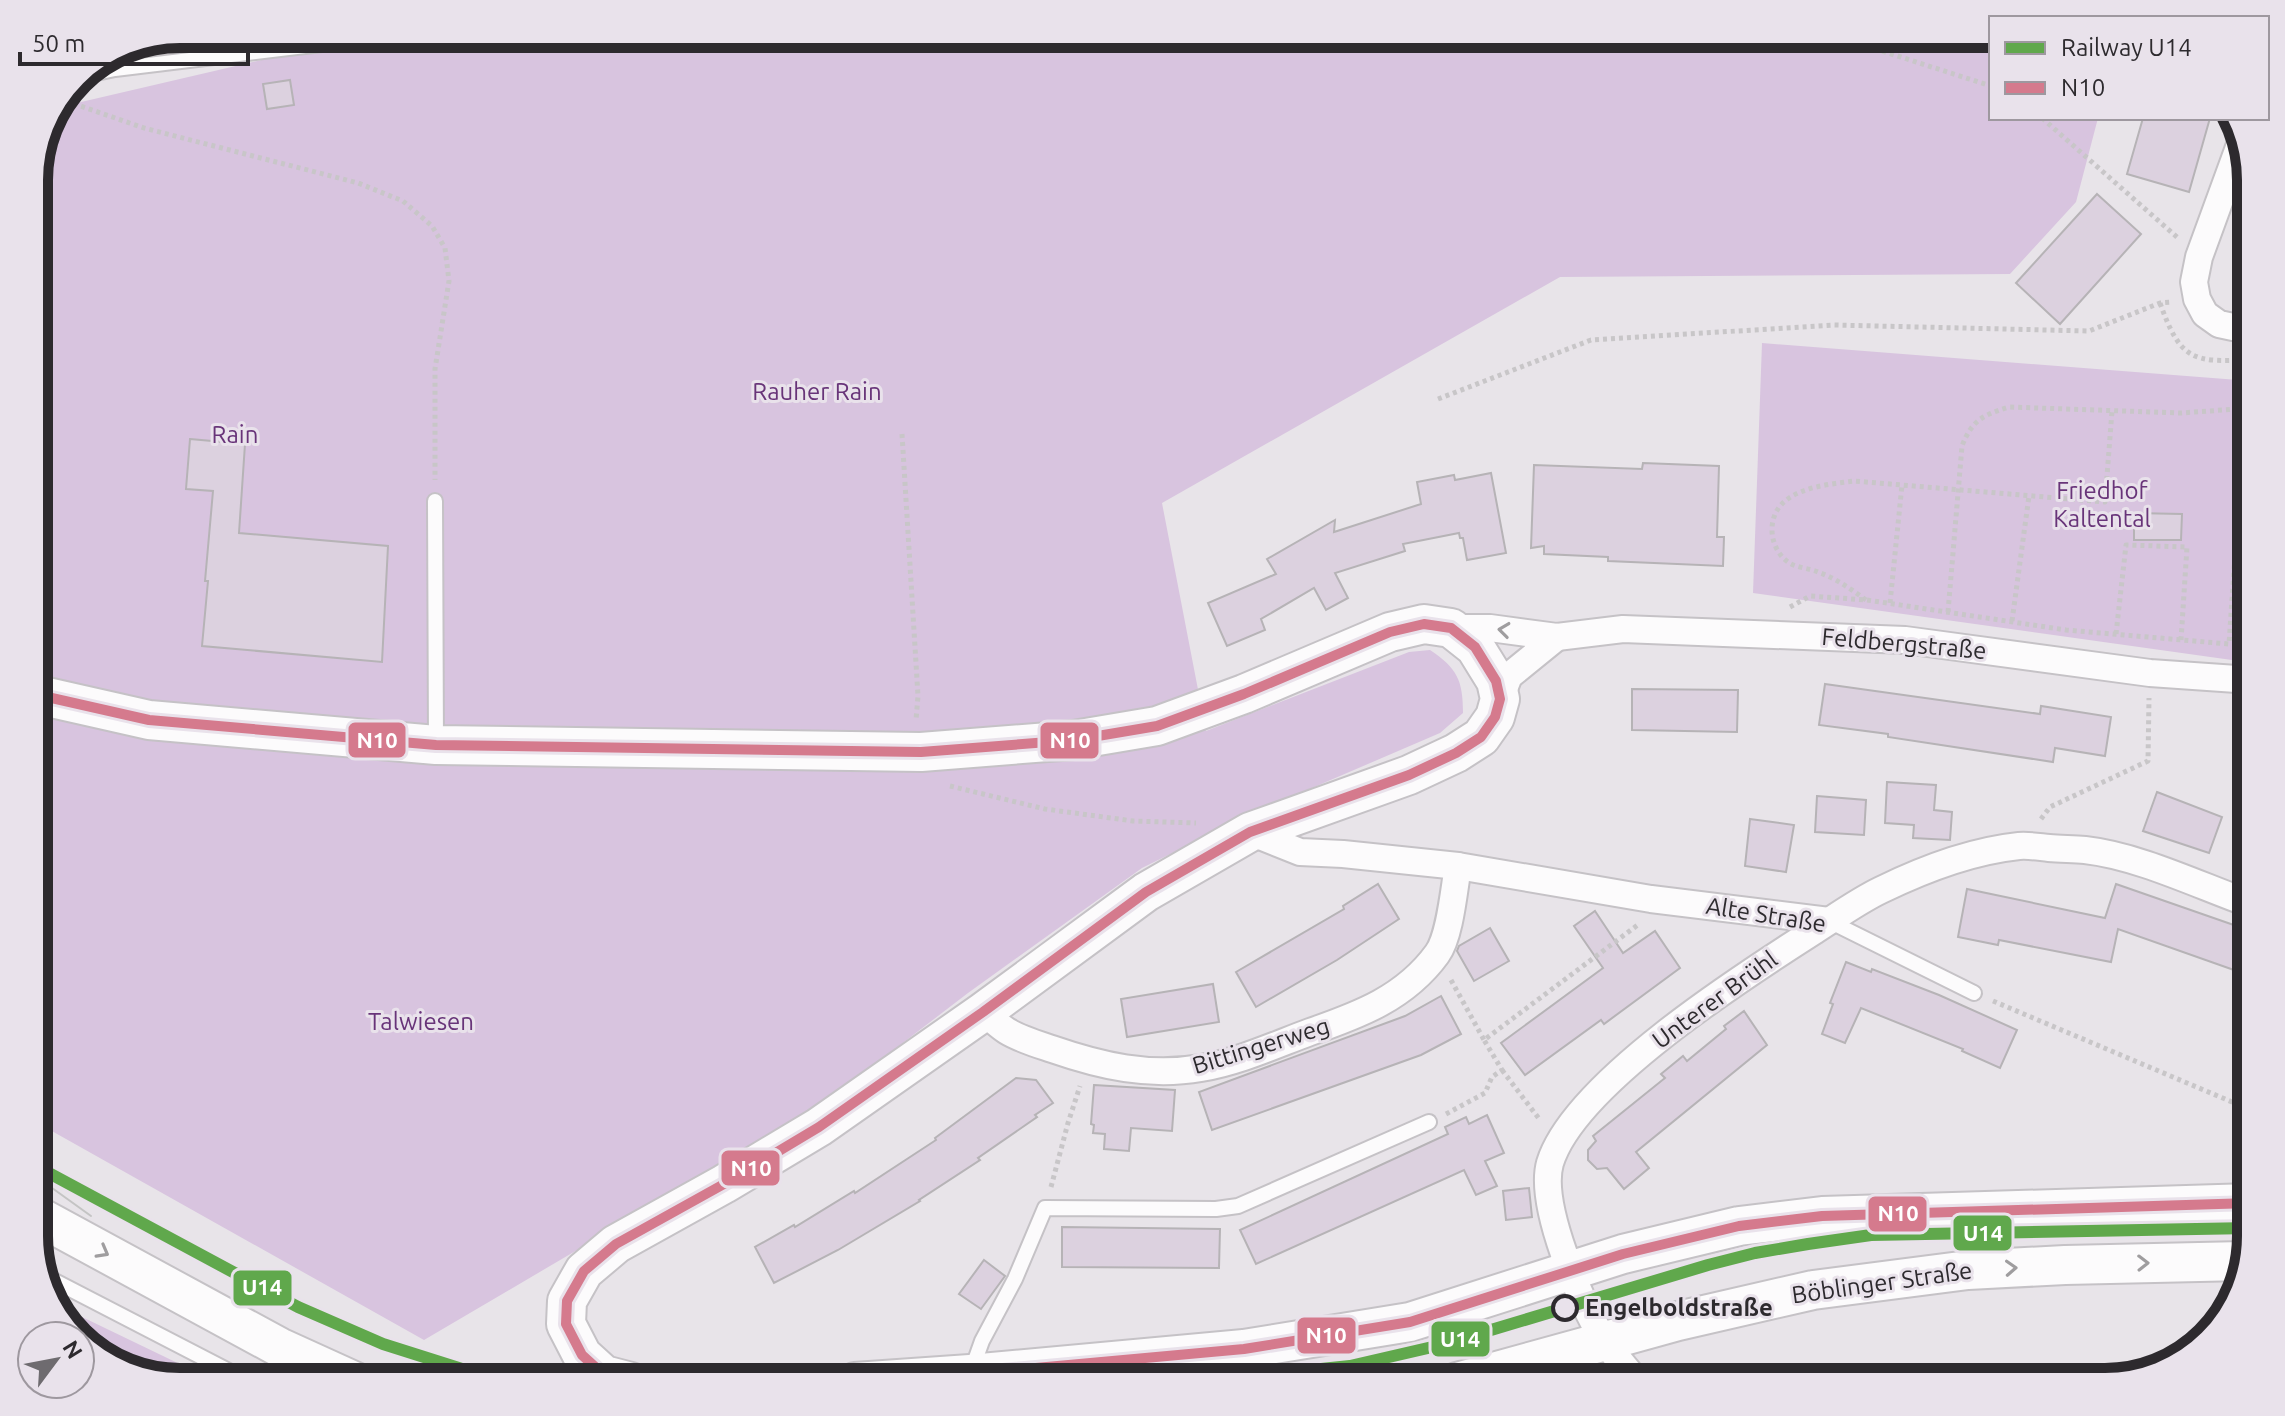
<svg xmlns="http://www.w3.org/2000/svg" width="2285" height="1416" viewBox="0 0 2285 1416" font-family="Ubuntu,sans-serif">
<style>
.green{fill:#d8c4df}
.building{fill:#dcd1df;stroke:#b6b3b6;stroke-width:2}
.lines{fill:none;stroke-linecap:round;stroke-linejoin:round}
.service-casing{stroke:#c5c2c6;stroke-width:18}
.minor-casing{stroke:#c5c2c6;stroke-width:30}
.secondary-casing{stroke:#c5c2c6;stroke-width:42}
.path{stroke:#c8c6c8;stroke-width:5;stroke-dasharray:4 4;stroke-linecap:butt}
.service{stroke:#fcfbfc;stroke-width:14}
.minor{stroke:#fcfbfc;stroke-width:26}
.secondary{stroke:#fcfbfc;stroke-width:38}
.tram{stroke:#c4c4c4;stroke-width:2}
.bus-1-casing{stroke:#e9e2eb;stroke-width:16}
.bus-1{stroke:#d57a8d;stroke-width:10}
.rail-1-casing{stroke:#e9e2eb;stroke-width:18}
.rail-1{stroke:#60a84c;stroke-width:12}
.oneway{stroke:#9f9d9f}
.stop-dot{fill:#e9e2eb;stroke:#2d2a2e;stroke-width:4}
.labels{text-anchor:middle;stroke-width:6;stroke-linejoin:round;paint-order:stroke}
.park-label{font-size:24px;fill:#683479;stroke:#e9e2eb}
.street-label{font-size:24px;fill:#2d2a2e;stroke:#e9e2eb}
.stop-label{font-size:24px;font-weight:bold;fill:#2d2a2e;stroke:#e9e2eb;text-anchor:start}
.rim{fill:none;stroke:#2d2a2e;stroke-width:10}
.line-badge{stroke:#e9e2eb;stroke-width:3}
.badge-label{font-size:22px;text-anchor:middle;font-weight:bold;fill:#fff}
</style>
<rect width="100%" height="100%" fill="#e8e4e9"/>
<!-- green -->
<g class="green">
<path d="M373 34H1991V118H2098L2076 202 2010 274 1560 277 1162 503 1206 731 1409 652 1430 650C1457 668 1463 680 1463 713L1440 733 1247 816 1142 868 968 993 810 1114 671 1201 584 1246 424 1340 34 1121V171L64 106Z"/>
<path d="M1762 343 2251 381 2246 662 1753 593Z"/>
<path d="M51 1302 217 1382H180L99 1358 53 1309Z"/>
</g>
<!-- building -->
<g class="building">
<path d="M290 80 294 105 267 109 263 84Z"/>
<path d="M2143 118H2210L2189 192 2127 174Z"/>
<path d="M2097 194 2141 234 2060 324 2016 283Z"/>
<path d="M190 439 245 444 239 533 388 546 382 662 202 646 208 581H205L213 491 186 489Z"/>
<path d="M1643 463 1719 466 1717 537H1724L1723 566 1608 561V557L1544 554V546L1531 548 1534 465 1642 469Z"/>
<path d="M1491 473 1506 553 1467 560 1463 538H1460L1459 533 1403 544 1405 551 1335 573 1348 598 1326 610 1314 588 1261 619 1265 630 1227 646 1208 603 1276 574 1267 559 1335 520 1334 532 1421 504 1417 482 1454 475 1455 480Z"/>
<path d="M2134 513 2182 514 2181 540H2134Z"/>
<path d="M1825 684 2040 714 2041 706 2111 717 2105 756 2055 748 2053 762 1888 737V734L1819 725Z"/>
<path d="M1632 689 1738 690 1737 732 1632 730Z"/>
<path d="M1887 782 1936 785 1934 810 1952 812 1950 840 1913 838 1914 825 1885 823Z"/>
<path d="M2157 792 2222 817 2209 853 2143 831Z"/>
<path d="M1817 796 1866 800 1864 835 1815 832Z"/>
<path d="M1750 819 1794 825 1786 872 1745 866Z"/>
<path d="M1378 884 1399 919 1337 960 1256 1007 1236 972 1344 909 1343 906Z"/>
<path d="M2116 884 2251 931V976L2118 929 2111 962 1999 940 1998 945 1958 937 1967 889 2105 918Z"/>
<path d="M1595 911 1623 953 1655 931 1680 968 1604 1024 1601 1020 1525 1075 1501 1043 1603 968 1574 926Z"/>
<path d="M1490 928 1509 961 1474 981 1457 951 1459 946Z"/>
<path d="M1846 962 1871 972 1872 969 1939 995 2017 1030 2000 1068 1962 1051 1963 1049 1861 1008 1845 1043 1822 1034 1833 1004 1830 1003Z"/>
<path d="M1213 984 1219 1022 1127 1037 1121 999Z"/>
<path d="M1441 996 1461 1034 1421 1055 1212 1130 1199 1092 1405 1016Z"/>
<path d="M1744 1011 1767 1045 1636 1152 1649 1168 1624 1189 1607 1168 1597 1169 1588 1160V1150L1596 1141 1593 1136 1665 1078 1661 1074 1683 1056 1687 1061 1726 1029 1724 1026Z"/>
<path d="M1016 1078 1036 1080 1053 1103 1035 1115 1037 1117 978 1158 980 1160 919 1200 920 1201 838 1250 774 1283 755 1247 794 1225 795 1227 854 1191 855 1193 936 1140 935 1138Z"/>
<path d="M1094 1085 1175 1090 1172 1131 1131 1128 1129 1151 1104 1149 1105 1134 1093 1133 1094 1125 1091 1124Z"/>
<path d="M1487 1115 1504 1153 1485 1161 1497 1186 1476 1195 1464 1170 1256 1264 1240 1230 1448 1134 1445 1127 1466 1117 1469 1124Z"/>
<path d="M1529 1188 1532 1217 1506 1220 1503 1191Z"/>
<path d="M1062 1227 1220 1229 1219 1268 1062 1267Z"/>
<path d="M984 1260 1005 1276 981 1309 959 1294Z"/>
</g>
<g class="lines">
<defs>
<g id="service">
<path d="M77 77 115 69 405 34"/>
<path d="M435 501 436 745"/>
<path d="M1829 921 1974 993"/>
<path d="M43 1275 250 1382"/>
<path d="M972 1369 982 1341 1015 1279 1045 1208 1216 1209 1238 1206 1429 1122"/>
</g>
<g id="minor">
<path d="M2241 142 2199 257 2194 282 2197 299 2205 314 2219 324 2233 327 2251 322"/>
<path d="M1451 628H1490L1557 637 1623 629 1905 640 2150 673 2251 680"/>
<path d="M1500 699 1509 676 1557 637"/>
<path d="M1250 832 1300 852 1343 854 1458 866 1651 899 1829 921"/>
<path d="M983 1012C991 1018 999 1026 1007 1031 1020 1039 1037 1044 1052 1049 1101 1066 1149 1077 1201 1068 1238 1062 1275 1045 1310 1032 1359 1015 1405 998 1437 954 1450 937 1454 889 1458 866"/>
<path d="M1637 1382C1626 1368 1613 1354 1603 1339 1581 1303 1538 1205 1550 1163 1574 1084 1745 975 1814 931 1836 917 1858 901 1881 890 1924 869 1971 851 2019 846 2028 845 2039 847 2049 848 2061 849 2073 849 2085 850 2139 856 2200 886 2251 904"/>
</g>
<g id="secondary">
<path d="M34 694 149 720 436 745 921 752 1074 740 1157 726 1244 694 1390 632 1424 624 1451 628 1475 647 1496 681 1500 699 1495 717 1481 737 1456 753 1409 775 1250 832 1146 892 983 1012 819 1127 724 1184 616 1244 584 1271 567 1301 566 1324 582 1355 604 1375 631 1382"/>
<path d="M34 1214 279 1347 356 1382"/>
<path d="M855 1382 970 1374 1244 1349 1410 1322 1623 1254 1739 1226 1822 1216 2251 1203"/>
<path d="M1457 1382 1678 1321 1813 1290 1968 1270 2065 1265 2244 1261"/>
</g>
</defs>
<!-- service casing -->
<use href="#service" class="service-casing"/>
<!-- minor casing -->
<use href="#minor" class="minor-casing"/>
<!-- secondary casing -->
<use href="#secondary" class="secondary-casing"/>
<!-- path -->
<g class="path">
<path d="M1829 34 1991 86"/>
<path d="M66 101 144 128 358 183 403 201 432 226 445 248 449 281 435 369V480"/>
<path d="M2042 118 2178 238"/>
<path d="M2160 303C2180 359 2192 364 2251 359"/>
<path d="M1438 399 1591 340 1834 325 2089 331 2160 303 2172 302"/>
<path d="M902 434 918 696 916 720"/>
<path d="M1866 600C1851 589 1835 578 1818 572 1809 568 1796 568 1788 562 1778 555 1772 542 1772 530 1772 489 1823 485 1854 481L2105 502 2112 411"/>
<path d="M1890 603 1902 485"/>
<path d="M1790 607 1810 596 1867 600 2066 630 2229 644 2243 434 2240 409"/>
<path d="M1948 612 1962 446C1972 420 1983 415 2009 407L2181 413 2251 408"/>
<path d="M2012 621 2029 496"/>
<path d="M2116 634 2126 545 2187 547 2181 640"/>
<path d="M950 786 1045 809 1133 821 1196 823"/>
<path d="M2041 819 2050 807 2148 761 2149 698"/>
<path d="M1451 980 1484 1040"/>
<path d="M1993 1001 2251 1110"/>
<path d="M1502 1070 1540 1120"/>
<path d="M1446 1114 1485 1093 1492 1077 1502 1070 1484 1040 1639 924"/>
<path d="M1051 1187 1068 1123 1080 1086"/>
</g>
<!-- service -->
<use href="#service" class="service"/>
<!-- minor -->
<use href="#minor" class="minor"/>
<!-- secondary -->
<use href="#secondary" class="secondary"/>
<!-- tram -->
<path class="tram" d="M34 1175 91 1216"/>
<defs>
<g id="bus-1">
<path d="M34 694 149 720 436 745 921 752 1074 740 1157 726 1244 694 1390 632 1424 624 1451 628 1475 647 1496 681 1500 699 1495 717 1481 737 1456 753 1409 775 1250 832 1146 892 983 1012 819 1127 724 1184 616 1244 584 1271 567 1301 566 1324 582 1355 604 1375 631 1382"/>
<path d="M855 1382 970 1374 1244 1349 1410 1322 1623 1254 1739 1226 1822 1216 2251 1203"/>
</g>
</defs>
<!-- bus-1 casing -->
<use href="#bus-1" class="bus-1-casing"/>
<!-- bus-1 -->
<use href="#bus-1" class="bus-1"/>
<defs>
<g id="rail-1">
<path d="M34 1165 298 1307 383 1344 503 1382"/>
<path d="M1196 1382 1350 1366 1441 1345 1708 1265 1755 1253 1808 1244 1871 1235 2251 1228"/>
</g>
</defs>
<!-- rail-1 casing -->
<use href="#rail-1" class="rail-1-casing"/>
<!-- rail-1 -->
<use href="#rail-1" class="rail-1"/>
</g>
<!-- one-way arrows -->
<defs><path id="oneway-chevron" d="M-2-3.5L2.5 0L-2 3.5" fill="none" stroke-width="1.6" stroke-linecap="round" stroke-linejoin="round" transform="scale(2)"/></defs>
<g class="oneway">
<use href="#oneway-chevron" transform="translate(1504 630) rotate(-173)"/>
<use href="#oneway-chevron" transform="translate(103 1252) rotate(29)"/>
<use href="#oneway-chevron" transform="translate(2143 1263) rotate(-1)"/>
<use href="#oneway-chevron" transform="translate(2011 1268) rotate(-3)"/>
</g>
<!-- markers -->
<circle class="stop-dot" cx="1565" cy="1308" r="12"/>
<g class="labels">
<!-- park labels -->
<g class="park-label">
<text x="817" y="400">Rauher Rain</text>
<text x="235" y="443">Rain</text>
<text x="2102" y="499">Friedhof<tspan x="2102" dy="28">Kaltental</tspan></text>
<text x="421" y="1030">Talwiesen</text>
</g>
<!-- street labels -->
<g class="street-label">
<text transform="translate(1904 644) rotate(5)" y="8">Feldbergstraße</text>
<text transform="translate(1766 915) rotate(9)" y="8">Alte Straße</text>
<text transform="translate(1715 1000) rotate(-36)" y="8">Unterer Brühl</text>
<text transform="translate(1261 1046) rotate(-17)" y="8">Bittingerweg</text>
<text transform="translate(1882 1283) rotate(-8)" y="8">Böblinger Straße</text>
</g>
<!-- stop labels -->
<g class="stop-label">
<text x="1585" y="1316">Engelboldstraße</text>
</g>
</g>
<!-- crop -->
<path d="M0 0H2285V1416H0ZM180 48H2105A132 132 0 0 1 2237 180V1236A132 132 0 0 1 2105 1368H180A132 132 0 0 1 48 1236V180A132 132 0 0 1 180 48Z" fill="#e9e2eb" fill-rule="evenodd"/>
<path class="rim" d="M180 48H2105A132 132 0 0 1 2237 180V1236A132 132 0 0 1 2105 1368H180A132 132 0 0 1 48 1236V180A132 132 0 0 1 180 48Z"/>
<g class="line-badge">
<rect x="347" y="721" width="60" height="38" rx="8" fill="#d57a8d"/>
<rect x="1039" y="721" width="61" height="39" rx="8" fill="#d57a8d"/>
<rect x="720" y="1149" width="61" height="38" rx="8" fill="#d57a8d"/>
<rect x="1867" y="1195" width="61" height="38" rx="8" fill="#d57a8d"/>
<rect x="1952" y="1214" width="61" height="38" rx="8" fill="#60a84c"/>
<rect x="232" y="1269" width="61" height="38" rx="8" fill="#60a84c"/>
<rect x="1296" y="1316" width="61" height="39" rx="8" fill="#d57a8d"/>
<rect x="1430" y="1320" width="61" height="38" rx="8" fill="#60a84c"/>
</g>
<g class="badge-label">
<text x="377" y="748">N10</text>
<text x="1070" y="748">N10</text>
<text x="751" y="1176">N10</text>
<text x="1898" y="1221">N10</text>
<text x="1983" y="1241">U14</text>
<text x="262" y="1295">U14</text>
<text x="1326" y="1343">N10</text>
<text x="1460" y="1347">U14</text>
</g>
<!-- legend -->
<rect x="1989" y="16" width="280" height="104" fill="#e9e2eb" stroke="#9e989f" stroke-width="2"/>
<rect x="2005" y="42" width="40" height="12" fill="#60a84c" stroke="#9e989f" stroke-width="2"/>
<text x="2061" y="56" font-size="24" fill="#2d2a2e">Railway U14</text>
<rect x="2005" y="82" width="40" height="12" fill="#d57a8d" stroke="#9e989f" stroke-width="2"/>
<text x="2061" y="96" font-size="24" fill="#2d2a2e">N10</text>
<!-- north arrow -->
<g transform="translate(56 1360) rotate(58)"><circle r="38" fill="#e9e2eb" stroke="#9e989f" stroke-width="2"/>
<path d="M0-6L14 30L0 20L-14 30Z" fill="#6e6b6f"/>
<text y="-12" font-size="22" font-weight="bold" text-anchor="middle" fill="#2d2a2e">N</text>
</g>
<!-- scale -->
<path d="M20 52v12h228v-12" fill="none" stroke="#2d2a2e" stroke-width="4"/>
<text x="32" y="52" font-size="24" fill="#2d2a2e" stroke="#e9e2eb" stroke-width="6" paint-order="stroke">50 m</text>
</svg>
